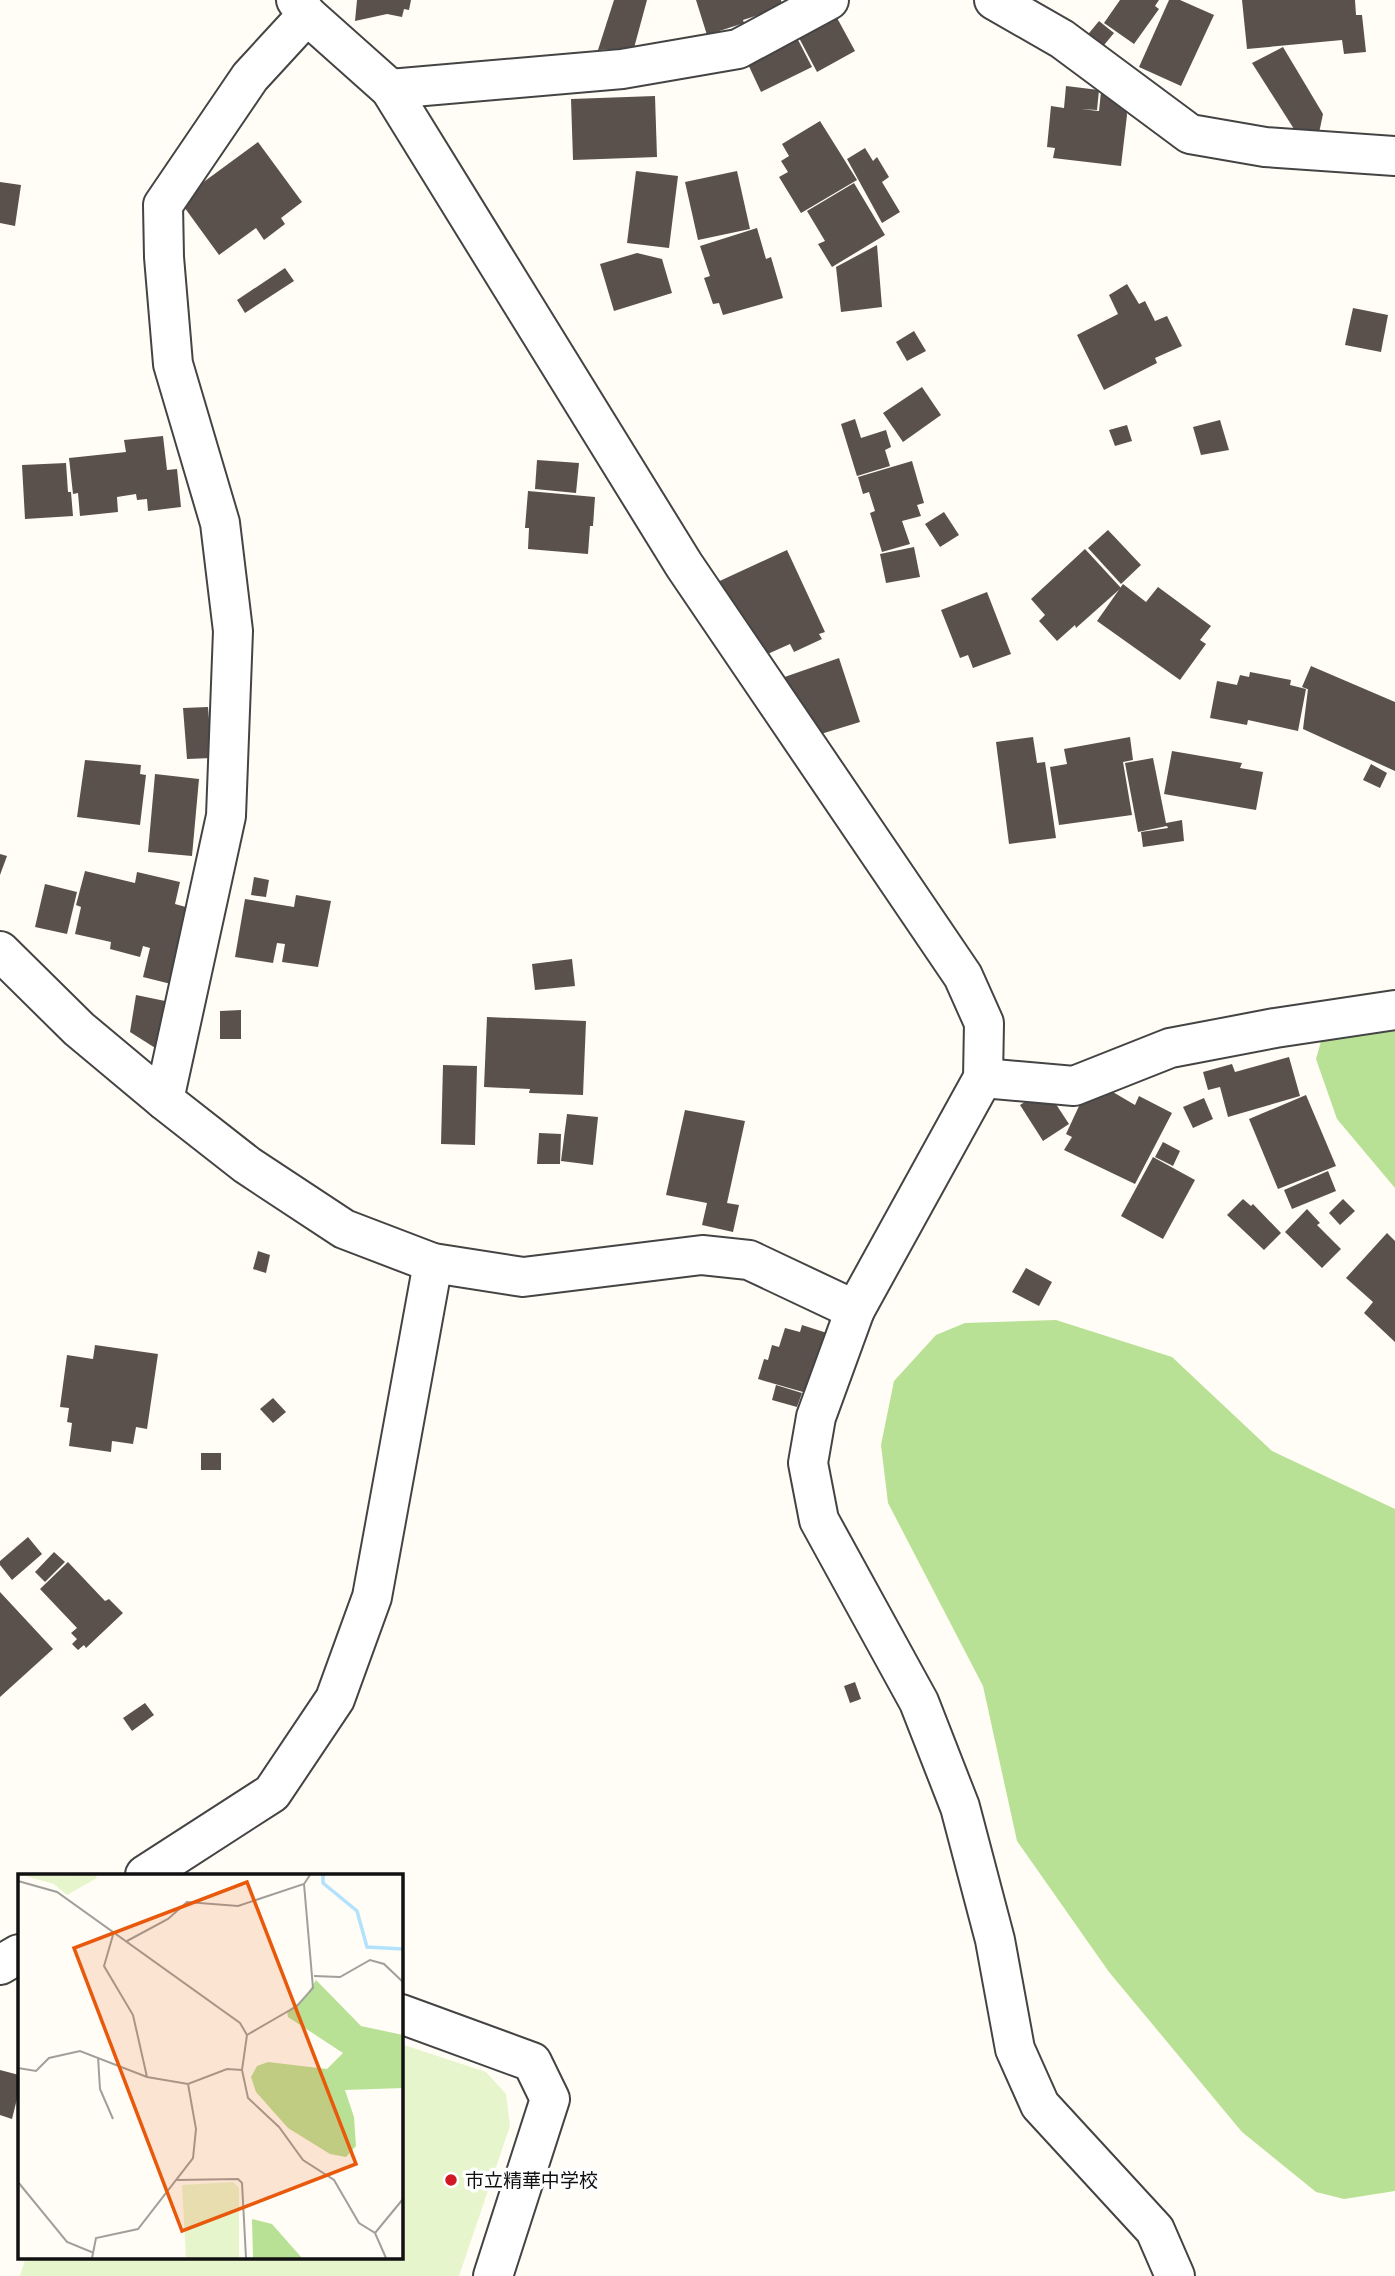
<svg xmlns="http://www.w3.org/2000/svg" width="1395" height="2276" viewBox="0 0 1395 2276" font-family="'Playfair Display','Noto Sans JP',serif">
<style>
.forest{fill:#b9e196}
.pitch{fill:#e7f5cc}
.building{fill:#5b514c}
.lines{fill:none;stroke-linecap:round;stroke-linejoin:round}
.minor-casing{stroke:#444;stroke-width:42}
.minor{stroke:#fff;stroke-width:38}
.poi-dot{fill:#d11924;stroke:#fff;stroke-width:2.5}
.labels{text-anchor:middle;stroke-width:7;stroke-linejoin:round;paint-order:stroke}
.poi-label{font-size:19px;fill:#111;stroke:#fff;text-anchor:start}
.inset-river{fill:none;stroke:#b3e2fc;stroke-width:3.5}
.inset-road{fill:none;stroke:#a09f9a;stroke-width:2}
.view{fill:#e8590c;fill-opacity:0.15;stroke:#e8590c;stroke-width:3.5}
.inset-edge{fill:none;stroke:#111;stroke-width:3.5}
</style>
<rect width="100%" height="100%" fill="#fffdf5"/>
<!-- forest -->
<g class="forest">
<path d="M1395 996V1188L1337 1119 1316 1059 1329 1013Z"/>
<path d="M1056 1320 1172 1357 1272 1451 1395 1509V2191L1344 2199 1316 2192 1242 2132 1109 1972 1017 1841 983 1686 888 1503 881 1445 894 1381 936 1335 965 1323Z"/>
</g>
<!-- pitch -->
<path class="pitch" d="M401 2044 486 2072 506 2094 510 2126 459 2276H20L26 2257H401Z"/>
<!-- building -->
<g class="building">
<path d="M357 0H411L409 10 404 9 402 17 387 14 355 21Z"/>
<path d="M614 0H647L634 48 598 50Z"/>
<path d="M696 0H781L783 7 743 20 744 23 707 35Z"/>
<path d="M1120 0H1159L1155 6 1159 9 1134 44 1104 23Z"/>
<path d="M1169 0H1180L1214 15 1181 86 1139 67Z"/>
<path d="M1242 0H1355L1356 15H1362L1366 52 1344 54 1342 40 1247 49Z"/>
<path d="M836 16 855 51 817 72 798 36Z"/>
<path d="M1099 21 1114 33 1100 50 1085 38Z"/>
<path d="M796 36 812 67 761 92 746 60Z"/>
<path d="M1283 47 1323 114 1319 133 1294 129 1252 63Z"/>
<path d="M1066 86 1099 90 1097 110 1081 109 1099 111 1101 92 1126 107 1127 115 1121 166 1053 158 1055 148 1047 147 1051 106 1064 108Z"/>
<path d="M655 96 657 157 573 160 571 99Z"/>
<path d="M820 121 857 180 801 213 779 177 788 172 781 161 789 156 782 144Z"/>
<path d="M258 142 302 202 281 218 285 224 264 240 256 228 219 255 179 200Z"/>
<path d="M865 148 873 161 877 157 889 177 882 182 900 212 882 223 847 159Z"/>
<path d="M636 171 678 176 669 248 627 243Z"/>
<path d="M737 171 750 229 698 240 685 182Z"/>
<path d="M0 182 21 185 15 226 0 223Z"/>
<path d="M854 183 885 235 832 267 818 244 825 241 807 211Z"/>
<path d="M757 228 766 259 771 257 783 298 723 315 719 303 713 304 704 278 710 276 700 246Z"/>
<path d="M877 245 882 307 841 312 836 267Z"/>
<path d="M637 253 662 259 672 293 614 311 600 264Z"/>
<path d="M285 268 294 281 245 313 237 300Z"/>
<path d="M1127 284 1139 304 1145 301 1155 321 1167 316 1182 346 1155 358 1157 363 1104 390 1077 335 1118 314 1109 295Z"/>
<path d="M1353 308 1388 315 1381 352 1345 345Z"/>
<path d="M914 331 926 351 907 361 896 342Z"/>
<path d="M922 387 941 415 903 442 883 413Z"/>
<path d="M855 419 861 438 886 430 891 447 885 450 890 466 857 476 841 424Z"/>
<path d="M1220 420 1229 450 1201 455 1193 427Z"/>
<path d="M1127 425 1132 441 1115 446 1109 430Z"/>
<path d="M163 436 167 470 177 469 181 507 148 511 147 499 137 500 136 494 117 497 118 512 80 516 78 493 73 494 69 458 126 452 124 440Z"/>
<path d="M537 460 579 463 576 493 535 489Z"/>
<path d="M912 461 924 503 917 505 921 516 902 521 910 544 882 552 870 513 875 511 869 492 863 494 858 477Z"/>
<path d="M66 463 68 492H71L73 516 25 519 22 465Z"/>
<path d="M528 491 595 497 593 526H590L588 554 528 549 529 528H525Z"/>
<path d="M944 512 959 535 940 547 925 524Z"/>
<path d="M1108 530 1141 565 1121 584 1088 548Z"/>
<path d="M914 547 920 577 886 583 880 554Z"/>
<path d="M1085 549 1121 588 1076 628 1075 625 1057 641 1039 621 1045 615 1031 599Z"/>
<path d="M787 550 825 632 819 634 822 639 794 652 790 644 752 661 711 585Z"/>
<path d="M1123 584 1146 602 1158 587 1211 626 1200 640 1206 644 1180 680 1097 621Z"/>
<path d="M987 592 1011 654 973 668 968 655 960 658 941 610Z"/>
<path d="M839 658 860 722 811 737 776 680Z"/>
<path d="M1311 666 1395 702V771L1303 729 1308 689 1310 690 1302 687Z"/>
<path d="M1250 672 1291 680 1290 685 1306 689 1298 731 1248 720 1247 725 1210 718 1217 681 1237 685 1240 675 1249 677Z"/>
<path d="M208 707 212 758 187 759 183 708Z"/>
<path d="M1033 737 1037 763 1045 762 1056 838 1009 844 996 742Z"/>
<path d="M1130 737 1133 760 1123 762 1132 815 1059 825 1050 767 1067 764 1064 749Z"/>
<path d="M1172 751 1242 763 1240 768 1263 772 1256 810 1164 794Z"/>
<path d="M1153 758 1166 823 1182 820 1184 841 1143 847 1141 832 1168 828 1167 826 1138 832 1125 763Z"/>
<path d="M85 760 141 765 140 774 146 775 140 825 77 817Z"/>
<path d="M1371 764 1387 773 1380 788 1363 780Z"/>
<path d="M155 774 199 779 192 856 148 852Z"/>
<path d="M0 854 7 856 0 875Z"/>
<path d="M85 871 135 883 137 872 180 882 175 904 193 909 175 985 143 977 150 948 143 946 140 957 110 949 111 942 75 934 81 907 76 905Z"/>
<path d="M254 877 269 880 266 897 251 895Z"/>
<path d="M45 884 77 892 67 934 35 927Z"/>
<path d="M296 895 331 901 318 967 282 962 285 944 277 943 273 963 235 957 245 899 294 907Z"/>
<path d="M572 959 575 986 535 990 532 964Z"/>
<path d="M136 995 170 1002 160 1051 130 1032Z"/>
<path d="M241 1010V1039H220V1011Z"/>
<path d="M487 1017 586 1021 583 1095 529 1093 530 1089 484 1087Z"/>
<path d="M1289 1057 1300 1096 1228 1117 1220 1087 1208 1090 1203 1072 1232 1064 1235 1072Z"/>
<path d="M443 1065 477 1066 475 1145 441 1144Z"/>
<path d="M1106 1088 1135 1105 1139 1096 1172 1113 1135 1184 1064 1150 1072 1137 1066 1134 1079 1106Z"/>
<path d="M1046 1089 1069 1124 1043 1141 1020 1105Z"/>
<path d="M1306 1095 1336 1166 1278 1189 1249 1119Z"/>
<path d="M1204 1098 1213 1119 1193 1128 1183 1107Z"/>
<path d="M685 1110 745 1121 727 1203 739 1205 733 1232 702 1225 707 1203 666 1195Z"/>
<path d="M567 1114 598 1117 593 1165 561 1161Z"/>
<path d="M539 1133 561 1134 560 1164H537Z"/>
<path d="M1163 1142 1180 1151 1173 1166 1155 1157Z"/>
<path d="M1153 1157 1195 1180 1163 1239 1121 1216Z"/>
<path d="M1328 1171 1336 1191 1292 1209 1284 1190Z"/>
<path d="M1243 1199 1251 1206 1253 1204 1281 1233 1264 1250 1227 1215Z"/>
<path d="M1343 1199 1355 1211 1340 1225 1329 1213Z"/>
<path d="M1307 1209 1320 1223 1317 1225 1341 1249 1322 1268 1285 1232Z"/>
<path d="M1387 1233 1395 1241V1342L1364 1313 1373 1302 1346 1278Z"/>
<path d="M258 1251 270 1255 266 1273 253 1269Z"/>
<path d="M1026 1268 1052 1282 1039 1306 1012 1292Z"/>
<path d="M802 1325 827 1333 810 1394 758 1379 764 1359 768 1360 772 1345 779 1347 785 1328 800 1332Z"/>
<path d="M95 1345 158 1354 147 1429 136 1427 133 1444 112 1441 111 1452 69 1446 72 1423 67 1422 69 1408 60 1407 67 1355 93 1359Z"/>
<path d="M776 1385 802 1393 797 1407 772 1400Z"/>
<path d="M273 1398 286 1412 273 1423 260 1409Z"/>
<rect x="201" y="1453" width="20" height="17"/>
<path d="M28 1537 42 1554 12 1580 0 1565V1561Z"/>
<path d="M54 1552 65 1562 45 1582 35 1572Z"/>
<path d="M68 1562 105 1601 109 1599 123 1613 86 1648 84 1645 78 1650 72 1644 77 1639 71 1633 77 1628 40 1589Z"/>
<path d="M0 1592 53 1649 0 1697Z"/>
<path d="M855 1682 861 1699 850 1703 844 1686Z"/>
<path d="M145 1703 154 1715 132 1731 123 1718Z"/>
<path d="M0 2070 19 2075V2091L12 2119 0 2115Z"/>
</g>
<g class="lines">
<defs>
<g id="minor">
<path d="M994 0 1062 39 1190 134 1265 147 1395 156"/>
<path d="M390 89 622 69 738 49 829 0"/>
<path d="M0 951 79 1029 164 1100 247 1165 344 1229 433 1263 523 1277 702 1255 749 1260 855 1310 983 1078 984 1023 963 976 684 565 390 89 307 15 296 0"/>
<path d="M983 1078 1074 1086 1170 1048 1275 1028 1395 1010"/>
<path d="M164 1100 226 816 233 631 220 523 173 364 164 257 163 205 250 77 307 15"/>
<path d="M855 1310 816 1417 808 1463 819 1520 919 1702 960 1807 995 1940 1015 2049 1040 2105 1155 2230 1175 2276"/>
<path d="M145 1875 272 1793 335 1699 372 1597 433 1263"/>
<path d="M0 1965 19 1954"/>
<path d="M401 2014 532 2062 550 2099 493 2276"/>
</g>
</defs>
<!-- minor casing -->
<use href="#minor" class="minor-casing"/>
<!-- minor -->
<use href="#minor" class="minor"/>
</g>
<!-- markers -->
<circle class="poi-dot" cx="451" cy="2180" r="7"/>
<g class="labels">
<!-- poi labels -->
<g class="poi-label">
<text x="465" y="2187">市立精華中学校</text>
</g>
</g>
<!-- overview -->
<g transform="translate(18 1874)">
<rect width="385" height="385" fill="#fffdf5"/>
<path d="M298 106 343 152 385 161V214L327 216 336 243 338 272 328 283 312 280 270 254 238 218 233 203 239 192 250 188 309 195 325 179 270 143 269 137 286 125ZM234 345 254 350 284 384H235Z" fill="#b9e196"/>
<path d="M77 1 79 4 49 21 36 10 8 2ZM215 308 221 314V384H168L164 311Z" fill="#e7f5cc"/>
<path class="inset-river" d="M305 1V9L339 37 349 73 385 75"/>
<path class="inset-road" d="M0 7 39 18 222 149 229 161 224 196 209 195 170 210 129 203 62 177 31 184 18 197 0 194M95 61 86 92 115 141 129 203M109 67 150 45 169 28 220 32 286 10 292 1M296 102 322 103 352 86 366 90 385 108M229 161 279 132 295 114 286 10M80 183 82 215 95 245M224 196 230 224 261 253 285 286 316 306 341 349 357 359 368 384M159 306 220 305 224 309 228 384M0 308 49 368 76 379M357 359 385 325M74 384 78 364 120 355 175 284 178 255 170 210"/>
<path class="view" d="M229 8 338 290 164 357 56 74Z"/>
<rect width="385" height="385" class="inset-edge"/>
</g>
</svg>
